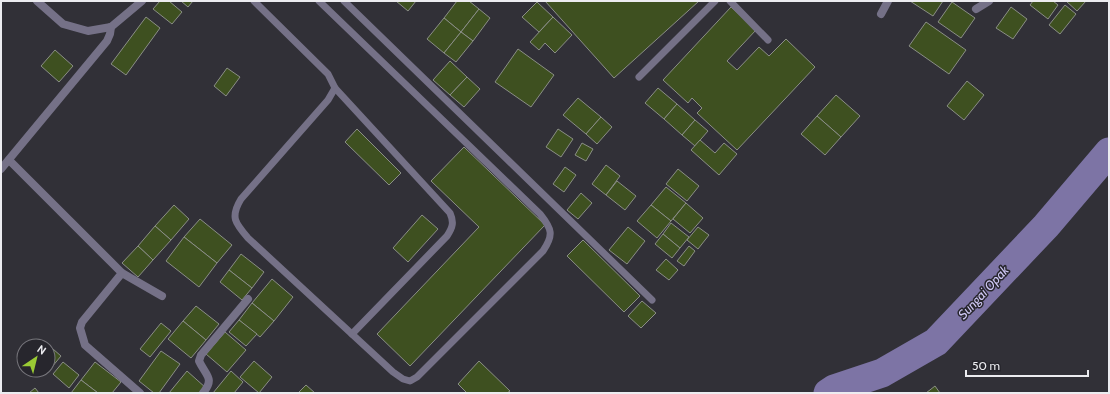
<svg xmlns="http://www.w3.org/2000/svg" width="1110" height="394" viewBox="0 0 1110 394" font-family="Cabin,sans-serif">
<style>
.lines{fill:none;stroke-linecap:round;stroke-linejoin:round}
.river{stroke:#7d74a5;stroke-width:29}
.building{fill:#3e5020;stroke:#8a8e86}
.service{stroke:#757187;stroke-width:7}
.minor{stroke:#757187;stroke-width:8}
.tertiary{stroke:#757187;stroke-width:8}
.labels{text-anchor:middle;stroke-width:3;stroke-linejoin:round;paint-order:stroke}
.water-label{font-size:13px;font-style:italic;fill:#d0c9f6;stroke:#27262d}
</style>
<rect width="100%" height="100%" fill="#313037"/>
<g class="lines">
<!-- river -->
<path class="river" d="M828 393 834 389 882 373 936 342 1046 226 1109 152"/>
</g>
<!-- building -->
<g class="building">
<path d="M160 1H169L182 12 172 24 153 9Z"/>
<path d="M181 1H193L188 7Z"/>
<path d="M396 1H416L408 11Z"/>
<path d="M457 1H469L479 9 461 32 444 18Z"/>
<path d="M545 1H699L614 78Z"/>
<path d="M910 1H943L933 16Z"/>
<path d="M1033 1H1053L1058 5 1048 19 1030 5Z"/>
<path d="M1066 1H1086L1077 11Z"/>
<path d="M537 2 553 17 539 32 522 17Z"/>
<path d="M952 2 975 18 961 38 938 22Z"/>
<path d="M1065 5 1076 14 1060 34 1049 25Z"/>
<path d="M731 7 756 30 727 61 737 70 759 47 769 56 786 39 815 67 737 150 697 113 702 108 692 98 688 103 663 80Z"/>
<path d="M1011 7 1027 19 1013 39 996 28Z"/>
<path d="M479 9 490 18 473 41 461 32Z"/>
<path d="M146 17 160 28 126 75 111 64Z"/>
<path d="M553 17 572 35 555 53 545 43 539 50 530 42Z"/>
<path d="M444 18 461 32 444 53 427 39Z"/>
<path d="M926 22 966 50 949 74 909 46Z"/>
<path d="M461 32 473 41 456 62 444 53Z"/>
<path d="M518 49 554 75 531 107 495 82Z"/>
<path d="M55 50 73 66 59 82 41 66Z"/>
<path d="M450 61 467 77 450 95 433 80Z"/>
<path d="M227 68 240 77 226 96 214 86Z"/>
<path d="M467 77 480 89 464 107 450 95Z"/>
<path d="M967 81 984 95 964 120 947 106Z"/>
<path d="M658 88 677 104 664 119 645 103Z"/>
<path d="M836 95 860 116 841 137 817 116Z"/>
<path d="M578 98 601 117 586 134 563 115Z"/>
<path d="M677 104 695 120 682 135 664 119Z"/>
<path d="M817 116 841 137 825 155 801 134Z"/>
<path d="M601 117 612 127 597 144 586 134Z"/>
<path d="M695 120 708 131 695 146 682 135Z"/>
<path d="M357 129 401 173 389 185 345 142Z"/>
<path d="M558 129 573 139 561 157 546 147Z"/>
<path d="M700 140 715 153 724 143 737 154 719 175 691 150Z"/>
<path d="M582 143 593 149 586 161 575 155Z"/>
<path d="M464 147 545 225 410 366 377 334 479 227 431 181Z"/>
<path d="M606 165 620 176 606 195 592 184Z"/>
<path d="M565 167 576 175 564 192 553 184Z"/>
<path d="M678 169 699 186 687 201 666 184Z"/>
<path d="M617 181 636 196 625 210 606 195Z"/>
<path d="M666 187 686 203 671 221 651 205Z"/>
<path d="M581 193 592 203 578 219 567 210Z"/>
<path d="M686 203 703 218 690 233 673 219Z"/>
<path d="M174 205 189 219 171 240 155 226Z"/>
<path d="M651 205 671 221 657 238 637 221Z"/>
<path d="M422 215 438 229 408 262 393 248Z"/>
<path d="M200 219 232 245 217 263 184 237Z"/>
<path d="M671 223 689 237 680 248 663 234Z"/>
<path d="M155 226 171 240 153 260 138 246Z"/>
<path d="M628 227 645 241 627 264 609 250Z"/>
<path d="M698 227 709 235 698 249 687 240Z"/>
<path d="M663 234 680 248 672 258 655 244Z"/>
<path d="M184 237 217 263 199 287 166 261Z"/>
<path d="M583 240 640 296 624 312 567 256Z"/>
<path d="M138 246 153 260 138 277 122 263Z"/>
<path d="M689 246 695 251 684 266 677 261Z"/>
<path d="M241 254 264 272 252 288 229 270Z"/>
<path d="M666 259 678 270 669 280 656 270Z"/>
<path d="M229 270 252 288 242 300 220 282Z"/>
<path d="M272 279 293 297 274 321 252 303Z"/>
<path d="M642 301 656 313 641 328 628 316Z"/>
<path d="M252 303 274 321 260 337 239 320Z"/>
<path d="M196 306 219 324 206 340 183 321Z"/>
<path d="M239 320 257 334 246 346 229 332Z"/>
<path d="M183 321 206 340 191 358 168 339Z"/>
<path d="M161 323 171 331 150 357 140 349Z"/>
<path d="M225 332 246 350 227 372 206 354Z"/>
<path d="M45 342 61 356 47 373 43 370H48V346H42Z"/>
<path d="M161 351 180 364 159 393H154L139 381Z"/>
<path d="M254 361 272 377 259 393 240 377Z"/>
<path d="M479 361 510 391 507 393H467L458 384Z"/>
<path d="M63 362 79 375 69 388 53 374Z"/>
<path d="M95 362 121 382 112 393H98L81 380Z"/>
<path d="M187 371 206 388 201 393H169Z"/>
<path d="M231 371 243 382 234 393H213Z"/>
<path d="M81 380 98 393H71Z"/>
<path d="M306 385 315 393H298Z"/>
<path d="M935 386 940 393H926Z"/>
<path d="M35 388 39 393H29Z"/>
</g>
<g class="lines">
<!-- service -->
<g class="service">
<path d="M254 1 328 74 335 88 328 100 241 199C230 217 235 223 248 238L393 372 403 379 410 381 417 377 543 251C554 235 552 229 540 214L319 1"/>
<path d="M344 1 652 300"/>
<path d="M730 1 768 40"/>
<path d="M639 77 715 1"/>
<path d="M335 88 450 213C454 222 453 227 447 236L352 334"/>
</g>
<!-- minor -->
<g class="minor">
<path d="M976 9 989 1"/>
<path d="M881 14 888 1"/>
<path d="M9 160 122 273 82 322 80 328 85 345 140 393"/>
<path d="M1 169 107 41 110 34 111 27"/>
<path d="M122 273 162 296"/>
<path d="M203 393C215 378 206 376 199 361L201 355 248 299"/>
</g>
<!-- tertiary -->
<path class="tertiary" d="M37 1 63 24 88 31 111 27 142 1"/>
</g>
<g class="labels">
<!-- water labels -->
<g class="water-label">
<text transform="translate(983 292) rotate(-47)" y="5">Sungai Opak</text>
</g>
</g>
<!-- border -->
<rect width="1110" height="394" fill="none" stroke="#ececf0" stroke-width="4"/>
<!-- north arrow -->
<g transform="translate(36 358) rotate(35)"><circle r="19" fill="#27262d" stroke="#76757b"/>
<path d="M0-3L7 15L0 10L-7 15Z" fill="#9acb34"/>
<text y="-6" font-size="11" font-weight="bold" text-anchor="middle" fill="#ececf0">N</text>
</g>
<!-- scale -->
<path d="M966 370v6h122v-6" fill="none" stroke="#ececf0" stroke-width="2"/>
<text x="972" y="370" font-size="12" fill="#ececf0" stroke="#27262d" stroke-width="3" paint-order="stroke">50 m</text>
</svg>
